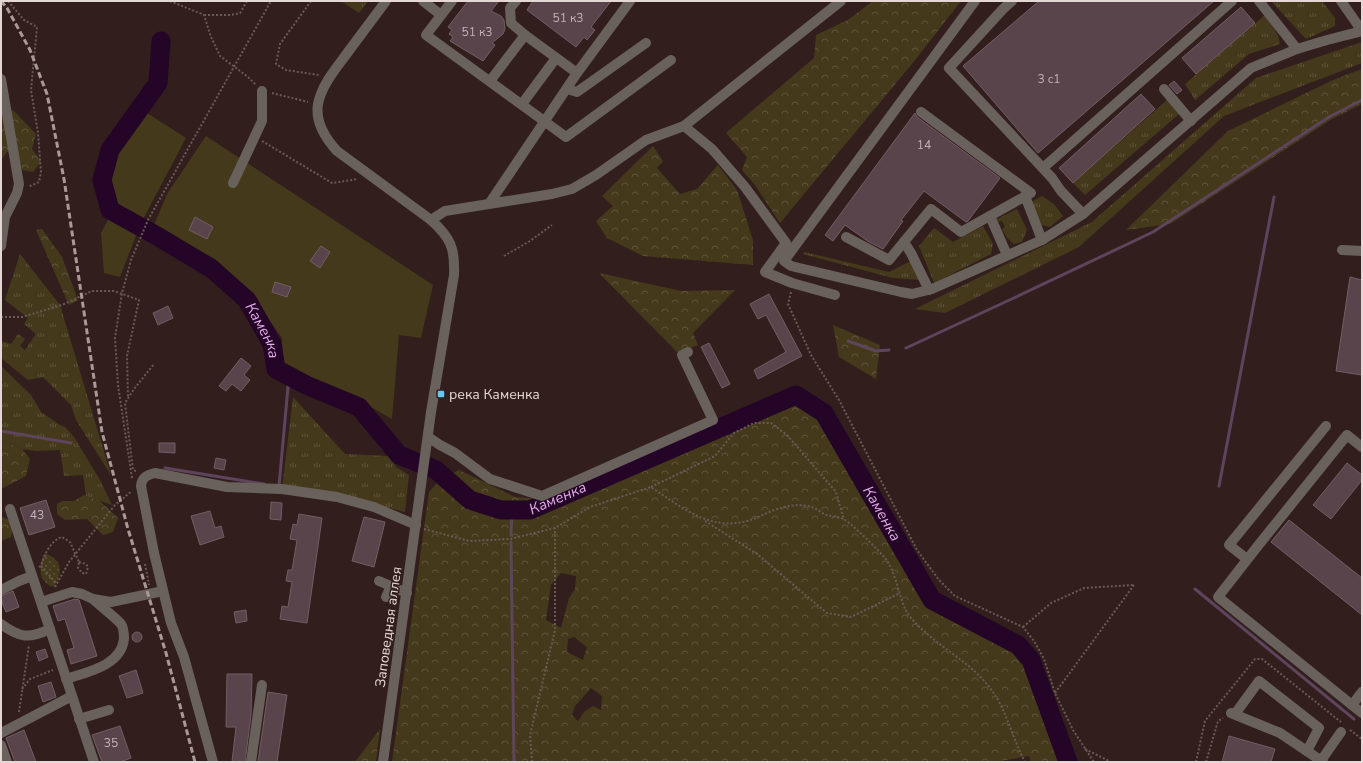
<svg xmlns="http://www.w3.org/2000/svg" width="1363" height="763" viewBox="0 0 1363 763" font-family="'Nunito Sans',sans-serif">
<style>
.grass{fill:url(#grass-tufts)}
.forest{fill:url(#forest-crowns);fill-rule:evenodd}
.park{fill:url(#park-dots)}
.garden{fill:#45391b}
.lines{fill:none;stroke-linecap:round;stroke-linejoin:round}
.stream{stroke:#5e445c;stroke-width:3}
.river{stroke:#240527;stroke-width:19}
.building{fill:#59444c;stroke:#735d65}
.path{stroke:#6b5958;stroke-width:2;stroke-dasharray:2 2;stroke-linecap:butt}
.minor{stroke:#69615b;stroke-width:10}
.rail{stroke:#a99998;stroke-width:3;stroke-dasharray:6 3;stroke-linecap:butt}
.poi-dot{fill:#68c4f0;stroke:#321f1d;stroke-width:1.5}
.labels{text-anchor:middle;stroke-width:3;stroke-linejoin:round;paint-order:stroke}
.number-label{font-size:12px;fill:#c2b2b4}
.poi-label{font-size:14px;fill:#e5d7d6;stroke:#321f1d;text-anchor:start}
.street-label{font-size:14px;fill:#e5d7d6;stroke:#321f1d}
.water-label{font-size:15px;font-style:italic;fill:#e3abe8;stroke:#321f1d}
</style>
<defs>
<pattern id="grass-tufts" width="24" height="20" patternUnits="userSpaceOnUse"><rect width="24" height="20" fill="#45391b"/><path d="M3 7l-1-3M5 7V3M7 7l1-3M15 17l-1-3M17 17v-4M19 17l1-3" fill="none" stroke="#60553b"/></pattern>
<pattern id="forest-crowns" width="20" height="18" patternUnits="userSpaceOnUse"><rect width="20" height="18" fill="#45391b"/><path d="M2 6a3 3 0 1 1 6 0M12 15a3 3 0 1 1 6 0" fill="none" stroke="#60553b"/></pattern>
<pattern id="park-dots" width="8" height="8" patternUnits="userSpaceOnUse"><rect width="8" height="8" fill="#45391b"/><path d="M2 2h.1M6 6h.1" fill="none" stroke="#60553b" stroke-width="1.8" stroke-linecap="round"/></pattern>
</defs>
<rect width="100%" height="100%" fill="#321f1d"/>
<!-- grass -->
<g class="grass">
<path d="M341 1H368L359 13Z"/>
<path d="M1271 1H1322L1335 18V26L1306 39Z"/>
<path d="M1265 15 1278 35 1280 44 1249 54 1195 100 1185 84Z"/>
<path d="M1362 42V63L1224 116 1079 247 945 313 915 309 1092 222 1256 78Z"/>
<path d="M1167 100 1179 114 1085 195 1073 183Z"/>
<path d="M1042 196 1054 204 1063 216 1050 227 1042 225 1031 202Z"/>
<path d="M1017 209 1027 230 1022 242 1014 244 1007 238 1002 229 1005 227 1002 221 999 222 997 219Z"/>
<path d="M983 226 993 244 991 254 934 283 919 246 934 228 953 242Z"/>
<path d="M804 252 889 272 911 261 922 280 893 278 803 254Z"/>
<path d="M20 254 60 305 111 475 76 420 71 405 43 377 28 380 1 358V341L11 344 18 334 25 339 20 346 25 350 36 334 24 324 28 318 5 300Z"/>
<path d="M1 366 31 395 41 412 60 425 65 427 74 437 100 480 112 505 86 496 83 475 64 476 60 450 36 451 22 449 1 440Z"/>
<path d="M293 397 345 454 389 456 396 467 409 475 405 512 386 507 282 489Z"/>
</g>
<!-- forest -->
<g class="forest">
<path d="M873 1H961L916 59 780 223 755 185 742 170 747 157 726 133 814 58 816 35 848 20Z"/>
<path d="M1362 69V104L1332 119 1170 224 1126 230 1228 131 1333 80Z"/>
<path d="M1 108 14 111 36 134 32 149 41 162 33 172 22 170 17 148 7 152 1 160Z"/>
<path d="M653 146 663 161 657 168 680 194 697 189 718 165 737 190 753 240V265L643 256 607 238 596 221 613 206 602 196Z"/>
<path d="M42 229 62 257 78 300 69 305 36 230Z"/>
<path d="M599 273 681 291 735 290 693 333 698 345 678 353Z"/>
<path d="M833 325 880 345 876 379 839 357Z"/>
<path d="M793 395 818 417 927 604 1024 656 1062 762H1031L1029 756 995 762H392L429 492 437 483 459 470 515 497 542 499ZM561 573 576 576 575 589 569 598 561 628 546 620 551 585ZM574 637 587 647 583 660 567 652 568 639ZM591 688 602 696 601 710 593 706 584 712 578 721 572 715 575 706Z"/>
<path d="M1 440 22 449 30 459 26 476 1 489Z"/>
<path d="M84 495 100 501 118 518 113 532 103 535 87 519 65 520 57 514V504L63 501H74Z"/>
<path d="M1 517 8 519 13 526 11 537 1 541Z"/>
<path d="M380 729 376 762H355Z"/>
</g>
<!-- park -->
<path class="park" d="M45 553C63 561 63 571 54 587 38 583 38 565 45 553Z"/>
<!-- garden -->
<g class="garden">
<path d="M147 113 186 138 141 223 120 277 104 273 101 233 113 210 105 183 113 152 129 128Z"/>
<path d="M206 136 433 285 421 338 399 335 392 419 364 403 307 379 283 364 282 338 253 297 215 259 154 225 167 194Z"/>
</g>
<g class="lines">
<!-- stream -->
<g class="stream">
<path d="M848 341 876 351 889 350"/>
<path d="M906 348 1016 297 1153 232 1329 117 1362 100"/>
<path d="M1 431 71 443"/>
<path d="M165 468 264 484"/>
<path d="M278 486H279L289 376"/>
<path d="M1219 486 1274 197"/>
<path d="M511 535 512 510"/>
<path d="M511 542 514 762"/>
<path d="M1195 589 1354 719"/>
</g>
<!-- river -->
<path class="river" id="s1" d="M161 41 158 83 110 150 102 180 110 210 157 236 212 269 247 300 272 344 276 369 306 385 359 407 399 455 436 470 470 500 501 510H530L796 395 824 413 932 600 1018 645 1031 660 1068 762"/>
</g>
<!-- building -->
<g class="building">
<path d="M468 1H499L491 11 501 16 504 20 505 29 503 34 492 43 495 45 483 61 450 41 453 37 449 34 452 30 448 27Z"/>
<path d="M533 1H611L591 27 595 30 587 40 584 37 576 47 527 10Z"/>
<path d="M1039 1H1214L1038 153 963 66Z"/>
<path d="M1241 7 1255 23 1196 74 1182 58Z"/>
<path d="M1174 81 1182 90 1177 94 1169 85Z"/>
<path d="M1141 94 1155 109 1073 183 1059 168Z"/>
<path d="M915 113 917 117 1000 178 968 221 966 222 924 191 901 220 903 221 883 249 869 242 845 225 833 241 825 235Z"/>
<path d="M195 217 213 227 207 239 189 230Z"/>
<path d="M321 246 330 252 320 268 310 261Z"/>
<path d="M1350 277 1362 280V375L1336 371Z"/>
<path d="M275 282 291 287 287 297 272 292Z"/>
<path d="M769 294 802 356 758 379 754 370 786 352 766 315 758 319 750 304Z"/>
<path d="M168 306 173 318 158 325 153 313Z"/>
<path d="M709 343 730 384 722 388 701 347Z"/>
<path d="M241 358 251 366 244 375 250 380 241 391 232 384 226 391 219 386Z"/>
<path d="M159 443H175V453L159 452Z"/>
<path d="M216 458 226 460 224 470 214 468Z"/>
<path d="M1347 463 1362 475V480L1331 519 1313 505Z"/>
<path d="M46 500 55 527 29 535 20 508Z"/>
<path d="M271 502 282 503 281 520 270 519Z"/>
<path d="M210 511 215 528 221 526 224 537 200 545 191 516Z"/>
<path d="M299 514 322 518 307 623 280 619 282 606 288 607 292 582 286 581 288 570H292L297 540 290 539 293 524 297 525Z"/>
<path d="M364 517 385 522 374 567 352 561Z"/>
<path d="M1289 520 1362 578V615L1271 542Z"/>
<path d="M13 591 19 607 6 612 1 600V596Z"/>
<path d="M75 599 79 600 97 656 71 664 67 650 74 648 65 619 58 621 53 606Z"/>
<path d="M246 610 247 621 236 623 234 612Z"/>
<circle cx="137" cy="637" r="5"/>
<path d="M45 649 48 657 39 661 36 652Z"/>
<path d="M136 670 143 693 127 698 119 676Z"/>
<path d="M227 674H252L251 715 245 762H232L236 727H226Z"/>
<path d="M51 682 56 697 43 702 38 686Z"/>
<path d="M268 692 287 695 277 762H258Z"/>
<path d="M120 726 131 758 120 762H102L92 735Z"/>
<path d="M24 730 36 762H15L6 738Z"/>
<path d="M1229 736 1275 749 1271 762H1222Z"/>
</g>
<g class="lines">
<!-- path -->
<g class="path">
<path d="M8 1 24 20 37 27 31 90 38 133 41 172 39 182 28 187"/>
<path d="M170 1 204 15 211 37 220 56 248 77 256 85"/>
<path d="M311 1 280 44 276 64 286 70 319 75"/>
<path d="M204 15H231L240 13 247 1"/>
<path d="M272 93 308 102"/>
<path d="M262 141 332 183 358 179"/>
<path d="M504 256 530 241 552 225"/>
<path d="M791 292 788 304 811 355 839 400 917 550 939 580 955 596 1023 627 1034 641 1044 659 1055 693 1073 730 1094 762"/>
<path d="M1 317H22L62 305 92 291H114L139 300 127 356 128 398"/>
<path d="M136 471 133 470 125 403 134 389 154 364"/>
<path d="M132 478 118 385 115 338 122 293 131 260 148 220 271 1"/>
<path d="M651 487 715 456 734 433 754 423H771L787 435 836 492 844 520"/>
<path d="M705 521 757 554 827 613 851 617 900 593"/>
<path d="M424 529 469 541 510 539 555 528 590 507 651 487C684 509 714 535 756 518 773 510 788 503 808 506 814 507 819 511 824 514 830 517 839 516 845 520 852 524 883 554 888 562 890 566 893 571 894 576 900 590 901 606 911 618 934 645 969 660 990 688 1007 710 1012 738 1025 762"/>
<path d="M79 562 86 564 88 567 86 574 82 573 78 568Z"/>
<path d="M145 564 149 585"/>
<path d="M41 566 57 584"/>
<path d="M39 567 41 566C44 555 51 540 62 537L70 542 79 562"/>
<path d="M55 587 69 562 115 505 132 491"/>
<path d="M1023 627 1051 603 1084 588 1134 585"/>
<path d="M22 689 30 679 53 670"/>
<path d="M1055 693 1134 585"/>
<path d="M19 712 29 645"/>
<path d="M1350 730 1362 739"/>
<path d="M1085 749 1111 762"/>
<path d="M532 762 530 735 555 630V528"/>
<path d="M1196 762 1205 721 1255 659H1262L1341 722"/>
<path d="M1206 762 1218 721 1223 718"/>
</g>
<!-- minor -->
<g class="minor">
<path d="M423 1 441 15"/>
<path d="M452 1 426 35 566 137 671 60"/>
<path d="M516 1 510 8 511 23 525 35 577 73"/>
<path d="M975 1 784 261 791 266 901 292 912 294 932 289 1042 240 1083 214 1251 68 1297 49 1327 40 1362 31"/>
<path d="M1012 1 1003 9 949 68 1052 178 1061 191 1083 214"/>
<path d="M1259 1 1297 49"/>
<path d="M1341 1 1362 31"/>
<path d="M1 79 19 184 17 193 5 217 1 246"/>
<path d="M490 81 525 35"/>
<path d="M567 89 577 92 646 43"/>
<path d="M1164 89 1191 121"/>
<path d="M522 104 556 58"/>
<path d="M684 126 712 149 745 187 786 243 765 272 792 283 835 295"/>
<path d="M1043 168 1232 1"/>
<path d="M233 183 262 121V91"/>
<path d="M1025 196 1042 240"/>
<path d="M489 204 577 73 630 1"/>
<path d="M990 216 1007 255"/>
<path d="M431 220 445 211 552 194 572 189 596 175 646 140 684 126 841 1"/>
<path d="M846 237 889 260 931 209 961 232 1031 193 921 112"/>
<path d="M904 242 911 253 929 290"/>
<path d="M1342 250 1362 251"/>
<path d="M428 437 440 445 455 453 490 479 542 496 713 420 682 355 688 352"/>
<path d="M1362 447 1347 435 1257 547 1218 597 1362 713"/>
<path d="M10 509 94 762"/>
<path d="M1247 559 1229 545 1326 426"/>
<path d="M379 581 407 593"/>
<path d="M1 590 19 581 32 576"/>
<path d="M386 597 391 586"/>
<path d="M41 602 72 592 82 594 93 599 111 602 163 591"/>
<path d="M1 624C20 638 29 639 50 629"/>
<path d="M66 679C87 672 121 666 124 639 124 635 124 628 121 624 115 617 100 606 93 599"/>
<path d="M1352 705 1362 692"/>
<path d="M1231 713 1280 733 1323 762"/>
<path d="M1235 714 1259 681 1319 728 1307 751"/>
<path d="M79 719 109 710"/>
<path d="M1 733 72 696"/>
<path d="M1 745 7 762"/>
<path d="M213 762 184 657 171 623 154 553 141 486C142 477 147 475 155 473L227 487 282 489 337 497 374 507 416 525"/>
<path d="M251 762 262 685"/>
<path d="M383 762 431 412 454 275C455 248 451 238 431 220L337 151C326 139 315 122 318 104 322 83 339 65 351 48 362 33 374 17 386 1"/>
<path d="M1320 762 1341 732"/>
</g>
<!-- rail -->
<path class="rail" d="M1 1 7 8 30 50 47 94 64 179 102 432 128 529 166 653 195 762"/>
</g>
<!-- markers -->
<rect class="poi-dot" x="437" y="390" width="8" height="8" rx="2"/>
<g class="labels">
<!-- number labels -->
<g class="number-label">
<text x="568" y="22">51 к3</text>
<text x="477" y="36">51 к3</text>
<text x="1049" y="83">3 с1</text>
<text x="924" y="149">14</text>
<text x="37" y="519">43</text>
<text x="111" y="747">35</text>
</g>
<!-- poi labels -->
<g class="poi-label">
<text x="449" y="399">река Каменка</text>
</g>
<!-- street labels -->
<g class="street-label">
<text transform="translate(388 627) rotate(-82)" y="5">Заповедная аллея</text>
</g>
<!-- water labels -->
<g class="water-label">
<text dy="5" stroke="none"><textPath href="#s1" startOffset="386">Каменка</textPath></text>
<text dy="5" stroke="none"><textPath href="#s1" startOffset="758">Каменка</textPath></text>
<text dy="5" stroke="none"><textPath href="#s1" startOffset="1167">Каменка</textPath></text>
</g>
</g>
<!-- border -->
<rect width="1363" height="763" fill="none" stroke="#e5d7d6" stroke-width="4"/>
</svg>
